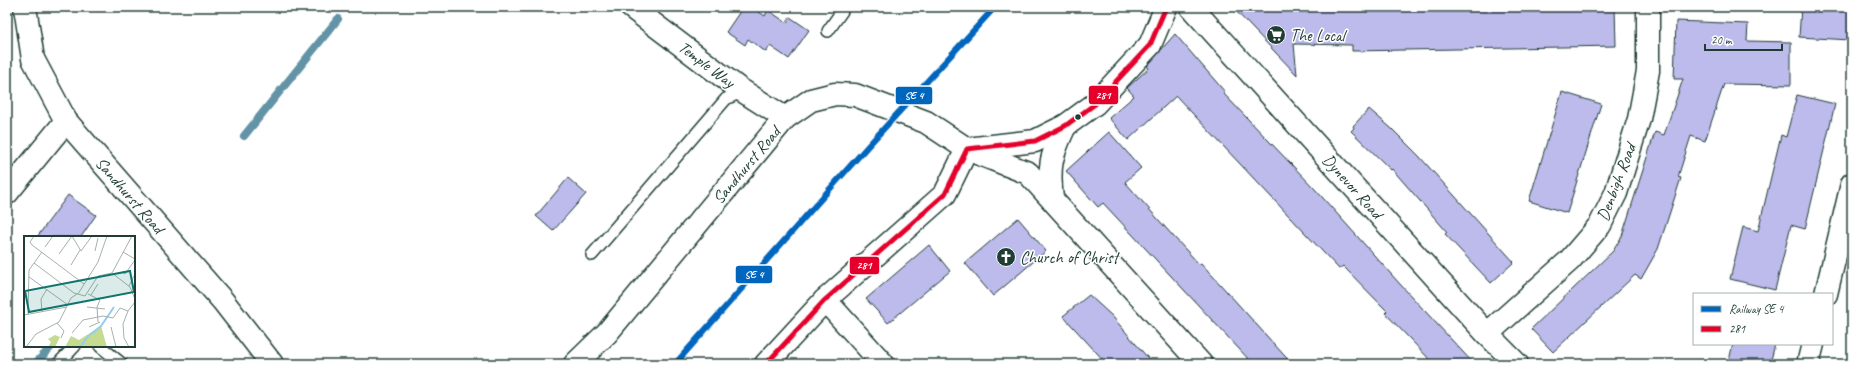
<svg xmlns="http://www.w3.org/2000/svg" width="1859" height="371" viewBox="0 0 1859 371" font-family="Caveat,sans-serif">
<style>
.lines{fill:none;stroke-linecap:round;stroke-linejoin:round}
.stream{stroke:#6493a6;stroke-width:8}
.building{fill:#bdbaec;stroke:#1f3d34}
.service-casing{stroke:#1f3d34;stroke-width:14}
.minor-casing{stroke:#1f3d34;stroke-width:25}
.tertiary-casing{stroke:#1f3d34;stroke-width:25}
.service{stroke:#fff;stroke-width:11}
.minor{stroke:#fff;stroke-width:22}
.tertiary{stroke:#fff;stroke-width:22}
.bus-1-casing{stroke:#fff;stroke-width:8}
.bus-1{stroke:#e4002b;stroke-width:5}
.rail-1-casing{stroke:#fff;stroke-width:9}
.rail-1{stroke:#0065bd;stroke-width:6}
.bus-dot{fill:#1f3d34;stroke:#fff;stroke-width:1.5}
.labels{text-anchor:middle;stroke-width:3;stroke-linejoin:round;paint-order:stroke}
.poi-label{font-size:17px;fill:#1f3d34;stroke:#fff;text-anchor:start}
.street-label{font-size:17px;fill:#1f3d34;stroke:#fff}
.inset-river{fill:none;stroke:#92cdf2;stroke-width:2}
.inset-road{fill:none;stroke:#a5b1ae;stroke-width:1}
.view{fill:#0f766e;fill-opacity:0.15;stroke:#0f766e;stroke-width:2}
.inset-edge{fill:none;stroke:#1f3d34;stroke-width:2}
.line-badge{stroke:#fff;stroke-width:1.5}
.badge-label{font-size:11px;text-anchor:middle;font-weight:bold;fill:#fff}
</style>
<rect width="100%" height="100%" fill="#fff"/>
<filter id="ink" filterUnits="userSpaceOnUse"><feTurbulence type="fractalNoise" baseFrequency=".025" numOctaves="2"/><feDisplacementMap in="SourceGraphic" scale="8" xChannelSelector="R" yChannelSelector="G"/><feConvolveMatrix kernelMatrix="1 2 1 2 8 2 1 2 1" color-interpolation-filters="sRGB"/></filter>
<g filter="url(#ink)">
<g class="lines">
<!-- stream -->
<g class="stream">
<path d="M244 136 338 19"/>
<path d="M35 364 52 346"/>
</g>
</g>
<!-- building -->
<g class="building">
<path d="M743 7H752L765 16 768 10 787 23 790 17 809 30 789 59 770 46 766 52 748 39 745 45 726 32Z"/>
<path d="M1232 7H1615L1616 46 1352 51V45L1294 44 1297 75Z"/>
<path d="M1801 7H1852L1850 40 1799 37Z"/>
<path d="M1676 21 1748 24 1747 41 1791 42V85L1724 84 1705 141 1691 136 1678 177 1681 178 1658 249 1641 279 1635 275 1553 352 1531 329 1613 251 1622 236 1655 132 1664 135 1683 79H1674Z"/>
<path d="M1175 34 1225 92 1223 93 1314 188 1399 283 1474 364H1434L1385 313 1387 311 1343 266 1339 269 1176 96 1128 140 1109 118 1134 96 1127 88 1149 68 1147 66Z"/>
<path d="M1562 92 1601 104 1567 213 1529 201Z"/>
<path d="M1797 95 1835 104 1805 229 1791 225 1775 290 1730 279 1743 227 1758 231 1781 135 1786 137Z"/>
<path d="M1369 109 1391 128 1419 156 1514 262 1491 283 1445 234 1447 232 1392 169 1391 170 1351 131 1354 128 1353 126Z"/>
<path d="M1109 132 1141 168 1125 182 1173 236 1199 264 1201 263 1292 364H1253L1103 203 1098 207 1066 171Z"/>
<path d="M568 178 586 194 553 231 536 216Z"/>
<path d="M68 195 96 215 81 237H37Z"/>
<path d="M1018 218 1046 251 993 296 965 263Z"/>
<path d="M929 245 950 271 888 323 866 299Z"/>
<path d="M1089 295 1112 316 1153 364H1107L1063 316Z"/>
<path d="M1733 344H1775L1770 364H1728Z"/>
</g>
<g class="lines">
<defs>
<g id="service">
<path d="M828 31 842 11 843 7"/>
<path d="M592 255 726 99 743 91"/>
<path d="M100 346 122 364"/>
<path d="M58 364 75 346"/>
</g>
<g id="minor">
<path d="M631 7 738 88 785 118"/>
<path d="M1191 7 1487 334 1517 364"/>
<path d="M967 149 1028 173 1201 364"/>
<path d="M7 193 66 121"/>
<path d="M1052 199C1048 166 1051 156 1065 126"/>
<path d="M1826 294 1852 184"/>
<path d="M825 300 883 364"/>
<path d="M1487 334 1570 260 1600 225 1616 193 1639 119 1648 71V7"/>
<path d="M1808 364 1813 344"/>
</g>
<g id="tertiary">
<path d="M25 7 33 59 66 121 223 301 272 364"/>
<path d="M967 149 1035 141 1065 126 1095 104 1150 45 1166 7"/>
<path d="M575 364 607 333 785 118 811 100 835 94 855 95 926 122 967 149"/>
<path d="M766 364 825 300 945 194 967 149"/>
</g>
</defs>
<!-- service casing -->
<use href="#service" class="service-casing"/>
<!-- minor casing -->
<use href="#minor" class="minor-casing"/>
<!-- tertiary casing -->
<use href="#tertiary" class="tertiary-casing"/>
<!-- service -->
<use href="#service" class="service"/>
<!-- minor -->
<use href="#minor" class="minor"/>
<!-- tertiary -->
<use href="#tertiary" class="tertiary"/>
<defs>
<path id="bus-1" d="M766 364 825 300 945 194 967 149 1035 141 1065 126 1095 104 1150 45 1166 7"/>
</defs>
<!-- bus-1 casing -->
<use href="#bus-1" class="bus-1-casing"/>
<!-- bus-1 -->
<use href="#bus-1" class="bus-1"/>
<defs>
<path id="rail-1" d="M675 364 867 147 995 7"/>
</defs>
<!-- rail-1 casing -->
<use href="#rail-1" class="rail-1-casing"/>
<!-- rail-1 -->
<use href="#rail-1" class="rail-1"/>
</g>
</g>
<!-- icons -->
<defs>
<symbol id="supermarket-disc" viewBox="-11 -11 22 22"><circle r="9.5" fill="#1f3d34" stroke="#fff"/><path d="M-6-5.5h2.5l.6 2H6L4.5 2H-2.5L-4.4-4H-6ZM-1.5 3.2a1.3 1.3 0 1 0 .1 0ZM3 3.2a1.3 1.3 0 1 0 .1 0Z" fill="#fff"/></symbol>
<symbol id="church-disc" viewBox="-11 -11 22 22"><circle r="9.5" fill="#1f3d34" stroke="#fff"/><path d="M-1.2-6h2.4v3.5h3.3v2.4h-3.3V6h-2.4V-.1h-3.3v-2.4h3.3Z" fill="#fff"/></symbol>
</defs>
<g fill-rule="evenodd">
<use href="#supermarket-disc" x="1265" y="24" width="22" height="22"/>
<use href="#church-disc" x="995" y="246" width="22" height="22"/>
</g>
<!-- markers -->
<circle class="bus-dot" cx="1078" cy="117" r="3.5"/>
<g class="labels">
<!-- poi labels -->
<g class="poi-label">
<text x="1290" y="41">The Local</text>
<text x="1020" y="263">Church of Christ</text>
</g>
<!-- street labels -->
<g class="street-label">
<text transform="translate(707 64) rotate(37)" y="6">Temple Way</text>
<text transform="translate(746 165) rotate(-50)" y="6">Sandhurst Road</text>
<text transform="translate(1616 182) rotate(-69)" y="6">Denbigh Road</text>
<text transform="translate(1353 186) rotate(48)" y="6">Dynevor Road</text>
<text transform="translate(130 195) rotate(49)" y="6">Sandhurst Road</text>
</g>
</g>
<!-- overview -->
<g transform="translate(24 236)">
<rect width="111" height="111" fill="#fff"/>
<path d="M77 90 83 111H41L47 100 55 104ZM31 99 36 101 31 111H24L27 106 24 103Z" fill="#c5db90"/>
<path class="inset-river" d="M66 99 77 90 90 71M56 111 65 99"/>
<path class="inset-road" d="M10 0 6 6 8 9 60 48M48 0 57 15 68 0M21 11 29 0M71 15 74 2M99 16 111 23M35 18 48 0M10 27 50 57 61 60 74 40 88 37 106 51 111 63M47 29 56 14M98 36 101 38 111 24M88 37 108 0M5 41 44 69M105 50 111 38M54 58 74 26 83 0M64 58 76 64 73 71 74 86M67 59 74 48M63 71 81 73M18 76 17 63 23 53M0 79 43 71M4 79 5 34 18 16M33 87 40 95 37 102M65 91 76 86M87 91 92 111M48 97 59 84 79 80 89 82 96 72 104 75M2 111 12 98 35 86 47 62 53 58M105 111 100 102 99 88 104 75 111 66"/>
<path class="view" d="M106 35 110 56 5 76 1 55Z"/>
<rect width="111" height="111" class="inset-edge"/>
</g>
<g class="line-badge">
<rect x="1088" y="85" width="31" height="20" rx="4" fill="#e4002b"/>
<rect x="895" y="86" width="38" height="19" rx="4" fill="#0065bd"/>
<rect x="849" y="256" width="31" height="19" rx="4" fill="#e4002b"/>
<rect x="735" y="265" width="38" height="19" rx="4" fill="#0065bd"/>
</g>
<g class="badge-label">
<text x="1103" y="99">281</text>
<text x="914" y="99">SE 4</text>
<text x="864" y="269">281</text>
<text x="754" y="278">SE 4</text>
</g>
<!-- margin -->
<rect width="1859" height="371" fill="none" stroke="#fff" stroke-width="24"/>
<rect x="12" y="12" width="1835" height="347" fill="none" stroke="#1f3d34" stroke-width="1.5" filter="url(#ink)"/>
<!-- legend -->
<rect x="1693" y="293" width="140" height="52" fill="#ffffff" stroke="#a5b1ae"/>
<rect x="1701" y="306" width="20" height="6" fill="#0065bd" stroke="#a5b1ae"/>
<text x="1729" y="313" font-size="12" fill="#1f3d34">Railway SE 4</text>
<rect x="1701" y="326" width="20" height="6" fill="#e4002b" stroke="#a5b1ae"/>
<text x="1729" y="333" font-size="12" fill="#1f3d34">281</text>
<!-- scale -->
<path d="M1705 44v6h77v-6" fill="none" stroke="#1f3d34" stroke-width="2"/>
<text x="1711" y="44" font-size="12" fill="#1f3d34" stroke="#ffffff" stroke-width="3" paint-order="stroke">20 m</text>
</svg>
